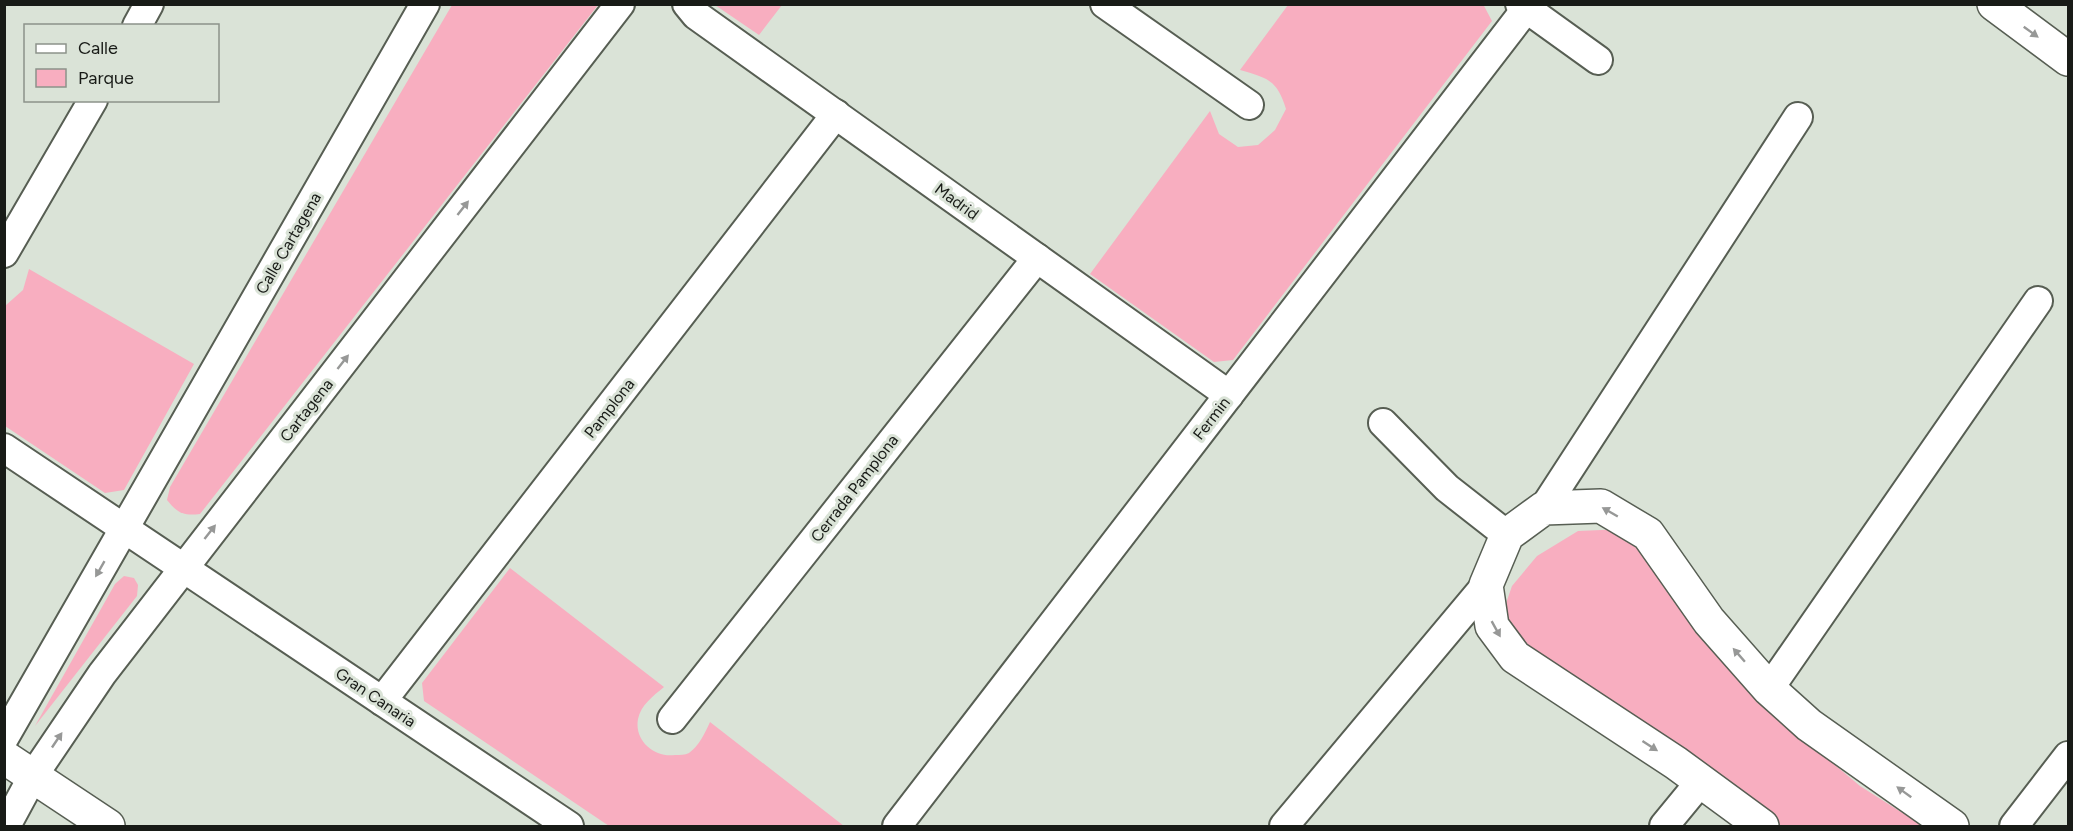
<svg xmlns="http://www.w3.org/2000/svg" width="2073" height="831" viewBox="0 0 2073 831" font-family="Figtree,sans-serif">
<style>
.green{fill:#f8aec0}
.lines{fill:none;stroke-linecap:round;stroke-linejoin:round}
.street-casing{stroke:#575e53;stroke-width:32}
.secondary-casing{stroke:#575e53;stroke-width:36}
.street{stroke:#fff;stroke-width:28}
.secondary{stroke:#fff;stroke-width:33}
.oneway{fill:#979897}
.labels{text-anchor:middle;stroke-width:6;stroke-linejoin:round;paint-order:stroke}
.street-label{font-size:16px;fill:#181b17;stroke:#dae3d7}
</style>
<rect width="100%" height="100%" fill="#dae3d7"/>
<!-- green -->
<g class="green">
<path d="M1483 4 1492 21 1233 360 1214 362 1090 274 1210 111 1219 134 1238 147 1258 145 1275 130 1286 109C1277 80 1268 78 1240 70L1288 5Z"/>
<path d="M452 5H598L200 514C184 516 177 513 167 500L170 487Z"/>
<path d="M715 5H782L759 35Z"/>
<path d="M29 269 194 364 124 490 105 493 5 426V306L23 290Z"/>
<path d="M1625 529 1754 697 1860 786 1923 826H1773L1520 651 1503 612 1512 586 1537 556 1578 531Z"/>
<path d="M510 568 664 687C653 696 641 705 638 719 634 741 655 758 675 755 680 755 685 755 689 753 699 746 705 733 710 722L844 826H609L424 701 422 683Z"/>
<path d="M124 576 134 578 138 585 137 596 35 726 115 584Z"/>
</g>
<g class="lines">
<defs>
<g id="street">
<path d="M687 4 696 15 1229 395"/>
<path d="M1105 4 1249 105"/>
<path d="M1520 4 1598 60"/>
<path d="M137 26 149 4"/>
<path d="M4 253 93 100"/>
<path d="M1383 423 1447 488 1507 535"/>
<path d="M4 448 569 826"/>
<path d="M1544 508 1798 117"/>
<path d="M1769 689 2038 301"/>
<path d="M382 701 836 114"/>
<path d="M672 719 1037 258"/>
<path d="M4 738 425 4"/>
<path d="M6 826 33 776 102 674 620 4"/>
<path d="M897 826 1526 9"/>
<path d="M1284 826 1486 585"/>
<path d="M1664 826 1701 781"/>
<path d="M2014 826 2068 756"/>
</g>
<g id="secondary">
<path d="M1994 4 2068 59"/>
<path d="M4 757 108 826"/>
<path d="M1762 826 1676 763 1515 657 1492 626 1486 585 1507 535 1544 508 1601 506 1648 534 1709 621 1769 689 1809 725 1952 826"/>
</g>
</defs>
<!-- street casing -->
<use href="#street" class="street-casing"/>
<!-- secondary casing -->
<use href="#secondary" class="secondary-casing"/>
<!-- street -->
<use href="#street" class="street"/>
<!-- secondary -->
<use href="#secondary" class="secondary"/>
</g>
<!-- one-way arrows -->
<defs><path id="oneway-solid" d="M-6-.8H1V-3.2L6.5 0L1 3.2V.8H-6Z" transform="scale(1.5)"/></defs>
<g class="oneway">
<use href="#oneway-solid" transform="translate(2031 32) rotate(36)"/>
<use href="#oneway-solid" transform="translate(463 208) rotate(-52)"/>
<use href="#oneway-solid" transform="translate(343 362) rotate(-52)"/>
<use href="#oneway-solid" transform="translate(1610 512) rotate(-150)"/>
<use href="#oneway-solid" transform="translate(210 532) rotate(-52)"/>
<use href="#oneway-solid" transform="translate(100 569) rotate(120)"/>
<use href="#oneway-solid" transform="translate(1496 629) rotate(61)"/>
<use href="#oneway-solid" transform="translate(1739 655) rotate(-131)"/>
<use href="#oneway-solid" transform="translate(57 740) rotate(-56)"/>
<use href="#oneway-solid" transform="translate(1650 746) rotate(33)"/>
<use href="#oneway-solid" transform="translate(1904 792) rotate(-144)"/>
</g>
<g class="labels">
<!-- street labels -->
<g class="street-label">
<text transform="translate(957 201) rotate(36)" y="6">Madrid</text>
<text transform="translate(288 243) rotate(-60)" y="6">Calle Cartagena</text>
<text transform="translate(609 408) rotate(-52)" y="6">Pamplona</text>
<text transform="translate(306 410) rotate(-52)" y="6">Cartagena</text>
<text transform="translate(1211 418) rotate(-52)" y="6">Fermin</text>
<text transform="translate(854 488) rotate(-52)" y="6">Cerrada Pamplona</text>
<text transform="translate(376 697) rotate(34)" y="6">Gran Canaria</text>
</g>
</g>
<!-- border -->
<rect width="2073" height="831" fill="none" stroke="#181b17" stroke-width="12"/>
<!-- legend -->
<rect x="24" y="24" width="195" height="78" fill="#dae3d7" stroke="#8c938a" stroke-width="1.5"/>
<rect x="36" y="44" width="30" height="9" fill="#ffffff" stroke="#8c938a" stroke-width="1.5"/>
<text x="78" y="54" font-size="18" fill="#181b17">Calle</text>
<rect x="36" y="69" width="30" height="18" fill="#f8aec0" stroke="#8c938a" stroke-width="1.5"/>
<text x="78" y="84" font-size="18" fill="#181b17">Parque</text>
</svg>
